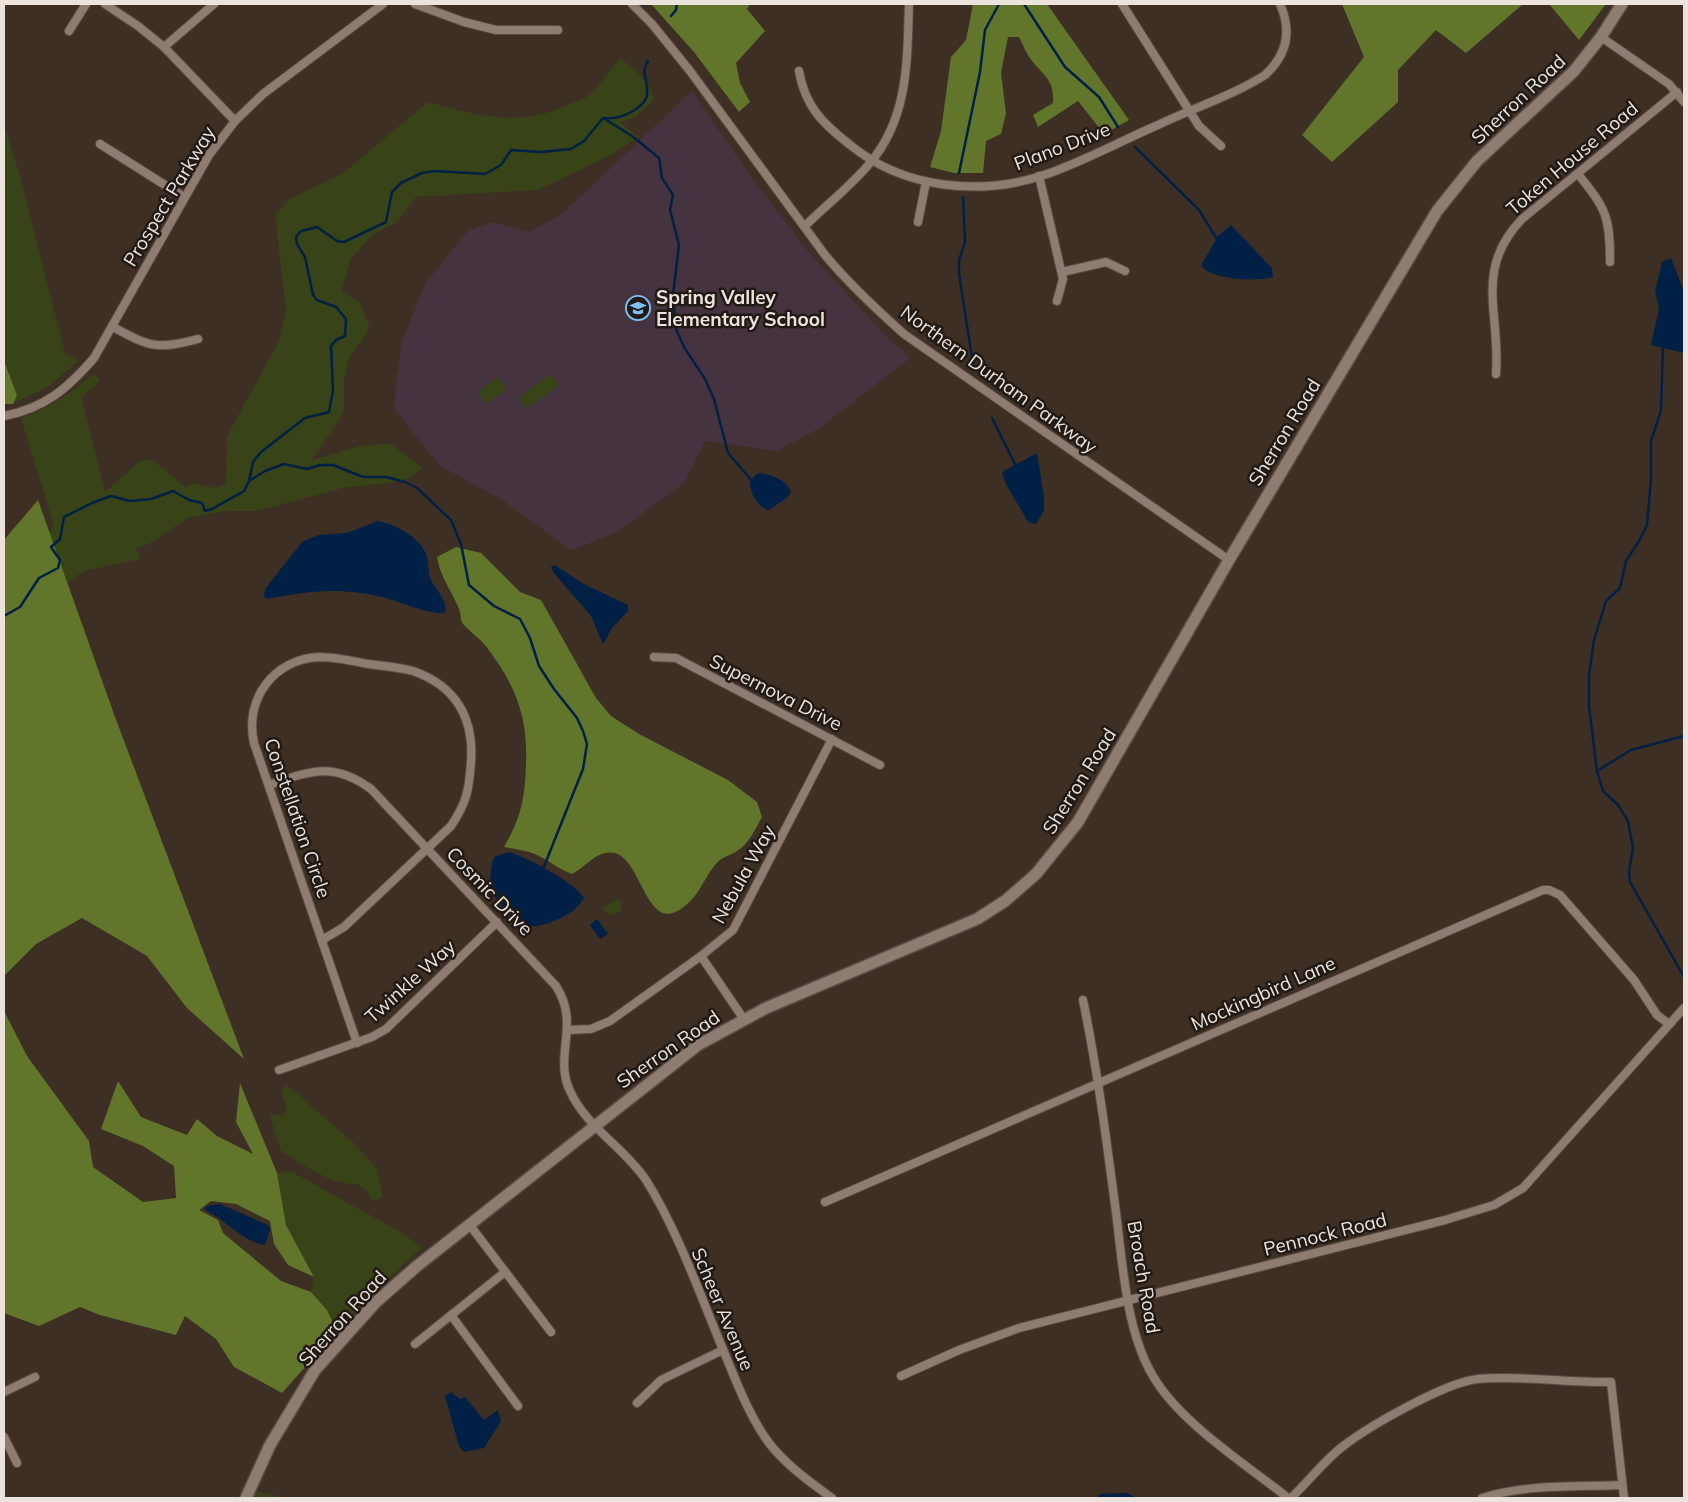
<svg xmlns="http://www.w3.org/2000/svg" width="1688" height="1502" viewBox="0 0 1688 1502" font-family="Mulish,sans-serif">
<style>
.education{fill:#45343f}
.green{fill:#384317}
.forest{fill:#61752b}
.water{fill:#002046}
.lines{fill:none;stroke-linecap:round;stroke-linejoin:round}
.stream{stroke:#002046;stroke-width:2.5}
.minor-casing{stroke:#594c44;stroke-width:10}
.secondary-casing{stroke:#594c44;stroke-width:14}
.minor{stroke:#8e7c71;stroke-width:8}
.secondary{stroke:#8e7c71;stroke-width:11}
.labels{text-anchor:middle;stroke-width:5;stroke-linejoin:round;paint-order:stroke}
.street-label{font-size:19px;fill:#ede3dd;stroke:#201914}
.poi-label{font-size:19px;font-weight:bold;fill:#ede3dd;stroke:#201914;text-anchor:start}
</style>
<rect width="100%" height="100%" fill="#3e2f25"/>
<!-- education -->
<path class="education" d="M692 91 749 174 810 254 883 333 910 358 818 429 776 451 705 441 684 483 615 533 571 550 501 499 439 465 394 408 401 345 425 284 468 231 493 222 529 232 561 215Z"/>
<!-- green -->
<g class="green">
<path d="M621 59C637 71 649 80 654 100L636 117 620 122 638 137 611 155 538 190 416 197 397 222 373 234 351 259 341 292 359 301 370 328 348 360 344 382V412L312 460 360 446 391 444 423 468 408 479 385 484 346 487 257 511H226L188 518 149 544 136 548 141 559 84 571 53 592 41 542 54 526 21 418C48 408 73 394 94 373L100 381 81 397 105 492 140 461 153 460 185 487 194 483 213 488 226 484 227 436 279 341 286 309 275 215 291 198 342 174 428 102C480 116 519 128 570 104 576 102 583 99 588 96 601 86 608 69 621 59Z"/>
<path d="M4 124 20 176 65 353 78 361 46 388 13 404 17 395 4 361Z"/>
<path d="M551 374 559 385 526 409 518 398Z"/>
<path d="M498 377 507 389 487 404 477 392Z"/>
<path d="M618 899 622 903 620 912 612 915 603 911V908Z"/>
<path d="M287 1085 356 1145 377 1169 383 1197 372 1201 367 1191 357 1184C330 1185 303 1164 281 1151L269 1114 281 1116 287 1111 281 1091Z"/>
<path d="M292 1172 399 1231 422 1248 376 1289 337 1331 327 1310 311 1292 314 1277 286 1225 277 1173Z"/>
<path d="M256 1491 286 1498H253Z"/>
</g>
<!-- forest -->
<g class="forest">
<path d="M651 4H750L747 9 765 31 736 63 740 83 750 102 739 112 694 52Z"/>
<path d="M973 4H1047L1129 120 1104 134 1078 101 1038 127 1033 115 1053 103C1054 80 1046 78 1033 62 1027 55 1023 45 1019 37H1008L1001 73 1006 113 1001 134 986 141 983 173H954L930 167 941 131 951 57 966 40Z"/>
<path d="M1342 4H1523L1466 53 1436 30 1398 70V102L1332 162 1302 135 1364 57Z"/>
<path d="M1549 4H1606L1579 40Z"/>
<path d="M4 361 17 395 13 404H4Z"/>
<path d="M38 500 115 717 244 1059 187 1008 147 956 82 918 36 944 4 976V540Z"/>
<path d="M456 547 481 553 520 592 541 600 596 698 611 716 639 734 728 780 757 802 762 817C756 828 748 845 737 851 729 856 721 857 715 865 707 875 702 887 694 897 647 950 645 861 615 853 597 849 586 867 572 874 557 869 547 858 532 853 523 850 513 849 504 847 521 818 525 798 526 764 528 715 515 684 485 645 478 637 469 631 463 624 460 620 461 613 459 609 451 589 441 579 437 557Z"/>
<path d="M4 1011 27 1056 89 1141 93 1167 143 1202 176 1198 174 1166 143 1146 101 1129 118 1081 141 1117 187 1135 197 1119 217 1136 253 1154 236 1122 240 1083 277 1173 286 1225 314 1277 288 1265 274 1244 270 1221 236 1204 211 1201 199 1210 218 1220 223 1233 281 1281 311 1292 327 1310 337 1331 282 1393 234 1367 216 1339 185 1316 176 1335 100 1315 80 1307 39 1326 4 1313Z"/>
</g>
<!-- water -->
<g class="water">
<path d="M1231 225 1272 268 1273 277C1258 282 1209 280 1201 265L1218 236Z"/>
<path d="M1671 258 1684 292V353L1651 345 1659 308 1655 291 1662 262Z"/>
<path d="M1037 453 1044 496V510L1036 524 1028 522 1007 486 1002 474 1004 471Z"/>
<path d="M758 473C770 474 785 479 791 491L788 497 769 510C757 508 749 491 750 480Z"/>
<path d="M378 521C395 524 422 538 427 557 429 565 428 573 431 580 436 590 448 601 445 612 433 617 396 600 382 597 338 587 310 591 267 599L264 597 265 589 302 542 318 535 347 533Z"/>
<path d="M555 565 582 583 628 605V611L612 628 604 643 602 642 591 616 553 572 551 566Z"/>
<path d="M509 852C525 856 577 884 584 898 578 908 571 913 561 918 551 922 542 927 531 926 523 926 517 920 511 915 491 897 486 884 494 857Z"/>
<path d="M597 919 608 934 600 939 590 925Z"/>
<path d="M220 1204 268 1225 270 1230 265 1245C240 1240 226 1220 204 1209L207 1206Z"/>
<path d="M451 1392 460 1399 465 1397 484 1420 498 1410 501 1421 484 1448 464 1452 459 1446 445 1396Z"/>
<path d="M1127 1493 1136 1498H1098L1100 1494Z"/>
</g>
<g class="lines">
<!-- stream -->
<g class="stream">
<path d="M1024 4 1065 67 1099 97 1118 127"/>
<path d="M671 16 676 10 677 4"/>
<path d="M605 119 632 136 659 158 662 178 673 195 670 210 679 245 673 295 676 329 684 347 705 379 714 399 728 453 752 481"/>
<path d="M1135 147 1199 210 1218 241"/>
<path d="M959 173 980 72 985 30 999 4"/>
<path d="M963 197 965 242 959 260V274L973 364"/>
<path d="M1663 347 1661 411 1651 441V479L1647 525 1639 541 1626 561 1620 588 1606 601 1594 640 1589 676V706L1597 771 1603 791 1618 805 1628 821 1633 848 1629 872 1630 882 1684 977"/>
<path d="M992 418 1016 466"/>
<path d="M249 481 265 471 284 464 307 469 320 465H333L363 477H386L405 482 417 488 451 520 461 544 469 585 494 606 520 619 530 638 539 666 554 689 577 718 583 731 587 744 583 769 543 869"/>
<path d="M4 616 20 607 39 578 58 568 60 560 51 547 60 539 64 517 92 503 111 496 130 501 151 499 173 491 189 500 202 503 205 511 212 509 244 491 249 481 253 462 261 452 305 418 329 412 333 390 331 346 336 340 345 336 346 319 336 307 317 300 313 295 305 257 297 244 296 237 301 231 317 227 337 241 344 242 386 222 392 192 401 183 422 173 435 171 485 174 501 165 511 150 541 152 571 149 584 141 603 118C615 119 622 117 633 111 662 94 636 79 648 61"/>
<path d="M1597 771 1631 750 1684 736"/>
</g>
<defs>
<g id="minor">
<path d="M105 4 138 26 164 47 235 121"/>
<path d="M415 4 464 22 496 30H558"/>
<path d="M632 4 652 24 690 71 825 255C849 284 876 309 904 334L1229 560"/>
<path d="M1122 4 1199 126 1221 146"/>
<path d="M69 31 86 4"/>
<path d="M1601 37 1669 84 1684 102"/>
<path d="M164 47 214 4"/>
<path d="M799 71C805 106 822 123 849 144 903 189 981 197 1047 174 1084 161 1121 141 1158 125 1193 108 1232 96 1265 75 1287 55 1292 31 1280 4"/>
<path d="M100 144 184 197"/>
<path d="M1578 174C1606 209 1610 216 1610 262"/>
<path d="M1039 176 1063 279 1057 301"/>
<path d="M918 222 926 182"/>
<path d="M805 226C826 205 851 186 870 163 909 117 907 60 909 4"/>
<path d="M1062 272 1106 262 1125 271"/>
<path d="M113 327C150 347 157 350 198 339"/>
<path d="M1496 374C1501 314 1473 270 1522 219L1677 92"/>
<path d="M4 416C45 408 67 389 94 358L209 155 235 121 263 94 383 4"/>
<path d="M654 657 676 658 880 765"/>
<path d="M269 785C310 771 333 761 371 789L556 986C581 1025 553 1055 570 1091 586 1127 625 1148 646 1180 679 1233 700 1295 724 1352 737 1383 749 1416 769 1443 786 1465 810 1482 832 1498"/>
<path d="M322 940 344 927 451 826C467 802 469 790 471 762 474 718 456 686 413 671 399 667 383 666 368 664 353 661 335 657 319 657 274 659 244 699 254 743L357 1043"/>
<path d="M701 956 743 1018"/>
<path d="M1083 1000C1097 1068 1106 1136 1115 1205 1123 1262 1125 1337 1158 1384 1186 1426 1248 1466 1288 1498"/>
<path d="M568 1030 591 1029 610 1021 701 956 733 930 832 739"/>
<path d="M279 1070 372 1037 386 1029 497 922"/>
<path d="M825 1202 1543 890H1549L1560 895 1634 980 1657 1015 1669 1024"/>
<path d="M469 1224 551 1332"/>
<path d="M451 1315 518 1406"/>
<path d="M415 1344 505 1272"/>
<path d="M901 1376 959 1350 1019 1328 1445 1220 1494 1205 1523 1188 1684 1008"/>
<path d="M4 1392 35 1377"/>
<path d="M637 1403 661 1380 723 1350"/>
<path d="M4 1437 17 1463"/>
<path d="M1291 1498C1308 1482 1324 1461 1342 1447 1369 1426 1446 1382 1478 1379 1522 1375 1567 1383 1611 1382L1624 1498"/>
<path d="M1482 1498C1525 1484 1576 1487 1622 1485"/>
</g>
<path id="secondary" d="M246 1498 270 1445 315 1370 376 1302 417 1266 698 1045 766 1008 977 919 1005 901 1036 874 1078 822 1229 560 1437 211 1477 161 1574 71 1601 37 1622 4"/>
</defs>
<!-- minor casing -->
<use href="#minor" class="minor-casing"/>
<!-- secondary casing -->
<use href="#secondary" class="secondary-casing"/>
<!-- minor -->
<use href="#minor" class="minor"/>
<!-- secondary -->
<use href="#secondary" class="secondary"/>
</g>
<!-- icons -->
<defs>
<symbol id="school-ring" viewBox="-11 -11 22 22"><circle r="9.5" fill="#201914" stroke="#7ebef9" stroke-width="1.5"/><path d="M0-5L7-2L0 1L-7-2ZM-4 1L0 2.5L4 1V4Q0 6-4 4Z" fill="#7ebef9"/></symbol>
</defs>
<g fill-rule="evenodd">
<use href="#school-ring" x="624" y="294" width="28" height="28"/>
</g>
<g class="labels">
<!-- street labels -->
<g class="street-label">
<text transform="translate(1518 99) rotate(-43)" y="7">Sherron Road</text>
<text transform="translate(1062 146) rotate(-21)" y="7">Plano Drive</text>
<text transform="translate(1572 158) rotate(-40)" y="7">Token House Road</text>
<text transform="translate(169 196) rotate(-59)" y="7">Prospect Parkway</text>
<text transform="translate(999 379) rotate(36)" y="7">Northern Durham Parkway</text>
<text transform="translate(1284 432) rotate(-59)" y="7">Sherron Road</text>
<text transform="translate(776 692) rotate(27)" y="7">Supernova Drive</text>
<text transform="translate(1079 781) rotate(-58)" y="7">Sherron Road</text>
<text transform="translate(298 818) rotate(71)" y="7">Constellation Circle</text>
<text transform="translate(743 874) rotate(-61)" y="7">Nebula Way</text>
<text transform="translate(490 891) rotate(46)" y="7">Cosmic Drive</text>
<text transform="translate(410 981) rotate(-42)" y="7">Twinkle Way</text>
<text transform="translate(1263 993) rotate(-24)" y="7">Mockingbird Lane</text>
<text transform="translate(668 1049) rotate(-35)" y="7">Sherron Road</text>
<text transform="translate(1325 1234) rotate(-14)" y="7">Pennock Road</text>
<text transform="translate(1144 1277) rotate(80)" y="7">Broach Road</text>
<text transform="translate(723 1309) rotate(67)" y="7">Scheer Avenue</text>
<text transform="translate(342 1318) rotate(-48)" y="7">Sherron Road</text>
</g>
<!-- poi labels -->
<g class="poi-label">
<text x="656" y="304">Spring Valley<tspan x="656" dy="22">Elementary School</tspan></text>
</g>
</g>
<!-- border -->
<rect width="1688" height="1502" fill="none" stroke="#ede3dd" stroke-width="10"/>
</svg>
